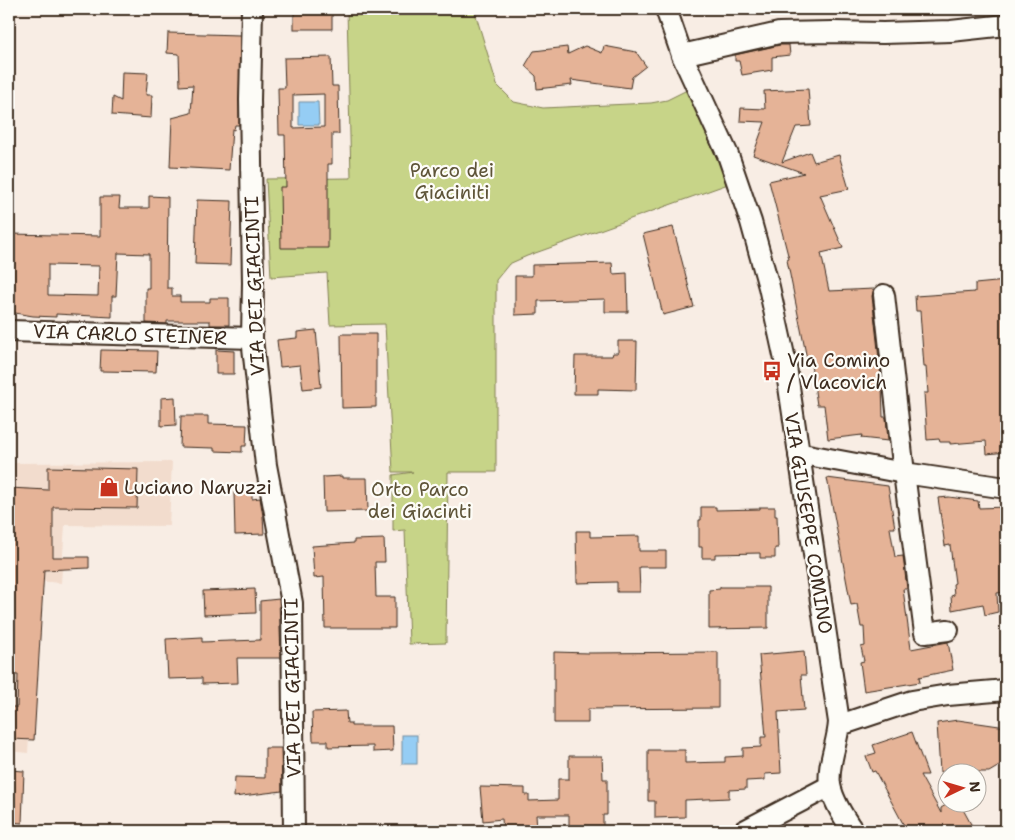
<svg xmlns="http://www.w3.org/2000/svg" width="1015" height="840" viewBox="0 0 1015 840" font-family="'Shantell Sans',sans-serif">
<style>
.built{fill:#f2dccd}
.green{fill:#c7d488;stroke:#817f53}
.water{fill:#95cdf4;stroke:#718c9e}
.building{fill:#e5b397;stroke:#3b2a1e;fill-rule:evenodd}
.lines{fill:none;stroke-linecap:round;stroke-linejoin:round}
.minor-casing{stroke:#3b2a1e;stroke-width:24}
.minor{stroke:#fdfcf7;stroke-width:20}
.labels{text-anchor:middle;stroke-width:4.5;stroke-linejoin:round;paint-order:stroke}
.park-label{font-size:19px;fill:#5e5438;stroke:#fdfcf7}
.street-label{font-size:19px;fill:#3b2a1e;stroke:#fdfcf7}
.poi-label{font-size:19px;fill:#3b2a1e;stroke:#fdfcf7;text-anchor:start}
</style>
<rect width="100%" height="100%" fill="#f8ede4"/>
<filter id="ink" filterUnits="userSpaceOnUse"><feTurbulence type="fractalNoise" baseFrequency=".02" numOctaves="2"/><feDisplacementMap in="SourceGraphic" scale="10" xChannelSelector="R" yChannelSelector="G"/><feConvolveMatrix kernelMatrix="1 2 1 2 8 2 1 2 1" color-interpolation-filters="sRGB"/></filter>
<g filter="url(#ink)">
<!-- built -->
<path class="built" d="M172 462 169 526 65 525 61 583 38 581 28 753 9 751V463Z"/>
<!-- green -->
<path class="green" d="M347 9H474L497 85 514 102 543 108 651 103 667 100 687 90 728 184 527 256 509 264 496 280V472H448L446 643 409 644 405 530 393 531V475L413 472H393L385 324 330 325 327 273 271 277 266 179 351 178Z"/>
<!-- water -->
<g class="water">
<path d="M299 102H318L319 125H299Z"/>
<rect x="402" y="735" width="15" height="29"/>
</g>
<!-- building -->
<g class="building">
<rect x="294" y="9" width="38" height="20"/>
<path d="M168 33 240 35 239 125H235L234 130 232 129 229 170 170 167 172 118 191 113 193 85 180 86 179 54 167 53Z"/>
<path d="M780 45H789L790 55 772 57V70L742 75 739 61H735V55Z"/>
<path d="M585 46 602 53 604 46 636 52 646 66 632 77 630 88 571 80 572 85 537 89 536 76 525 66 534 51 567 47 568 54Z"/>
<path d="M331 57 332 86H338L339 134H332V164H328V248H281L280 187H286L285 135H279L278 88H285L284 58ZM324 94V127L293 128V95Z"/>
<path d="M122 72 148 73 146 95H152L151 118 112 115 113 97 121 101Z"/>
<path d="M808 89 811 126 796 127 782 162 810 152 814 162 839 155 849 189 820 195 843 248 821 253 829 291 874 289 872 296 882 386 883 417H886L888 441 861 438 862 435 828 439 824 405H817L811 364H808L787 260 789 259 769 181 804 173 753 155 765 122 740 121 741 108 765 109 764 91Z"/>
<path d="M149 196 168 197 167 288H172V296H180V302H210V298H229V325H210V321H167V324L146 323V288H149V254L118 253 116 296H112V317L56 314V317L33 316 9 312 11 234 100 236V197H120L119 208H149ZM48 265 99 266 98 296 48 295Z"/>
<path d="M197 200 232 201 230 265 195 264Z"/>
<path d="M673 227 694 307 663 315 643 234Z"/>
<path d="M612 263 613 274 627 273 628 312H605V299L538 301V314L515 315V276H532V265Z"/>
<path d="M1006 281V452L987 454 986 441 950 444V442H940L939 439 927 440 924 393H928L926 367H924L920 311H916L915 296 975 292V284Z"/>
<path d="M316 330 321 387 303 389 300 365 280 367 277 340 297 338V332Z"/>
<path d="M341 334H376V407L342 408Z"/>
<path d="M618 341H637L636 390 598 389V394H574L575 356H612L613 353H618Z"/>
<path d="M101 350 157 351 156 372 100 371Z"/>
<path d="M216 350 234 351V374H216Z"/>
<path d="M175 397 176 425 161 426V398Z"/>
<path d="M181 416H208V424L247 425 246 446H242V452L214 451V448L180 447Z"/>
<path d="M48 467 138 469 137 508 53 507V557H89V568L44 570 34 740 11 739V727H9L10 707H17L18 675H9V488L48 490Z"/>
<path d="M342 476V478H367L368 511 324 512 323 477Z"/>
<path d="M827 478 888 486 895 528H890L895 557 903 556 907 589H903L911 649 948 642 953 670 919 677 920 682 864 691 860 662 864 661 861 647 865 646 864 627H861L857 604 851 605Z"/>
<path d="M252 491V499L260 498 263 516 264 534 235 535 234 492Z"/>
<path d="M949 497 978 501 979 508 1006 507V592L997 593 998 612 985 615 983 604 952 610 951 596 954 595 953 584 955 583 950 545 945 546 938 498Z"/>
<path d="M701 507H716V510L760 509V507H775V516H777L778 548H775V558H760V553L715 554V558H702V547H699V520H701Z"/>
<path d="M576 531H590V537L639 536V551H666V567H639L640 592H617V582L577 583Z"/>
<path d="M384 539 385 562H375L376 597H395V628H325L324 577 314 578 312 546 354 543V540Z"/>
<path d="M720 587H768V628L709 629V590L720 589Z"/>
<path d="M255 589 256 613 204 615 203 591Z"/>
<path d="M279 599 281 658H237L238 683 202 684V678L168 679 166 639 202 637V642L260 640V601Z"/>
<path d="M804 651 806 675H801L804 710 778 712 781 773 765 774V780L746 781V789L729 790V798L685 800V817L655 818V801H648V750H685V763L725 762V757L743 756V748L761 747V737H766L759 655Z"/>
<path d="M554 652 588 653 718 652V708L588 709V723H554Z"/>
<path d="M346 711 347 723H351V726H392L393 751 373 752V746L328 747V741H313L312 712Z"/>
<path d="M958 720 1006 727V762L989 772H940L937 723Z"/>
<path d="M912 732 928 775H920L941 813V808L951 802H959L972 826 963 831H907L875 771 872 772 866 756 876 753 873 745Z"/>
<path d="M265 748H281L282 791 234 797 235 777 265 778Z"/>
<path d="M569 756H602L603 779H607V815H603V831H569V815H536L537 831H503L502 819 483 821 480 787 525 788V795H529V801L558 800V779H569Z"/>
<path d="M9 770 24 771 22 823 9 822Z"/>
</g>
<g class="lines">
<defs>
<g id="minor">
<path d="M252 9 250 100 253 283 252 338 266 465 292 603 294 831"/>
<path d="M666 9 682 55 728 155 751 222 769 287 785 360 839 722C838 743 827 764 830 785 833 801 844 818 853 831"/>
<path d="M682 55 779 33 833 32 883 33 951 31 1006 25"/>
<path d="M884 295 904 473 925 633 948 630"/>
<path d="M9 331 252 338"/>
<path d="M799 455H808L904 473 1006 488"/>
<path d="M839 722 846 723 912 701 948 695 1006 690"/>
<path d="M744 831 830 786"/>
</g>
</defs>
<!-- minor casing -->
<use href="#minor" class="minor-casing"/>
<!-- minor -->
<use href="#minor" class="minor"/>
</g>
</g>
<!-- icons -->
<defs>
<symbol id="bus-bare" viewBox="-9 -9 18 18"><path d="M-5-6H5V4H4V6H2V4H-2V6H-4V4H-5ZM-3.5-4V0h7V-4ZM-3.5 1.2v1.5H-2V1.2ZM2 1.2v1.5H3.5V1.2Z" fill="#c8321e" stroke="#fdfcf7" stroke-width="2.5" paint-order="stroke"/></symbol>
<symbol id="shop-bare" viewBox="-9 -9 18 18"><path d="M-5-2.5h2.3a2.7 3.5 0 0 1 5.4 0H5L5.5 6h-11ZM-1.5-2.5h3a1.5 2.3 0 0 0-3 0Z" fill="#c8321e" stroke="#fdfcf7" stroke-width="2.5" paint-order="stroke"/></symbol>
</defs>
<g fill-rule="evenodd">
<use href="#bus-bare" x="758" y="357" width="28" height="28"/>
<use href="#shop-bare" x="95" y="473" width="28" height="28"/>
</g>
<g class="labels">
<!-- park labels -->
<g class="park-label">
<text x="452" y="177">Parco dei<tspan x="452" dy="22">Giaciniti</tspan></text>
<text x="420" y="496">Orto Parco<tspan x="420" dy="22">dei Giacinti</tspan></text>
</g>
<!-- street labels -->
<g class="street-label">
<text transform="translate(254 286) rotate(-92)" y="7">VIA DEI GIACINTI</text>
<text transform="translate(130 334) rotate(2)" y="7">VIA CARLO STEINER</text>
<text transform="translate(809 523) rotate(81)" y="7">VIA GIUSEPPE COMINO</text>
<text transform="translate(292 688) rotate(-91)" y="7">VIA DEI GIACINTI</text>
</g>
<!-- poi labels -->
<g class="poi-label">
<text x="787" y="367">Via Comino<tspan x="787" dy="22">/ Vlacovich</tspan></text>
<text x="124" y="494">Luciano Naruzzi</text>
</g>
</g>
<!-- margin -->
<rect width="1015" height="840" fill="none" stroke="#fdfcf7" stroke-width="30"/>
<rect x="15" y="15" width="985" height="810" fill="none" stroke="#3b2a1e" stroke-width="2" filter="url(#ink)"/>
<!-- north arrow -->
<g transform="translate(962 788) rotate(85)"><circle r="24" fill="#fdfcf7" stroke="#afa8a0"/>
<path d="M0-4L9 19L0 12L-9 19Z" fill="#c8321e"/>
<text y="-8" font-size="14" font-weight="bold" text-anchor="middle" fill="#3b2a1e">N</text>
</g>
</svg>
